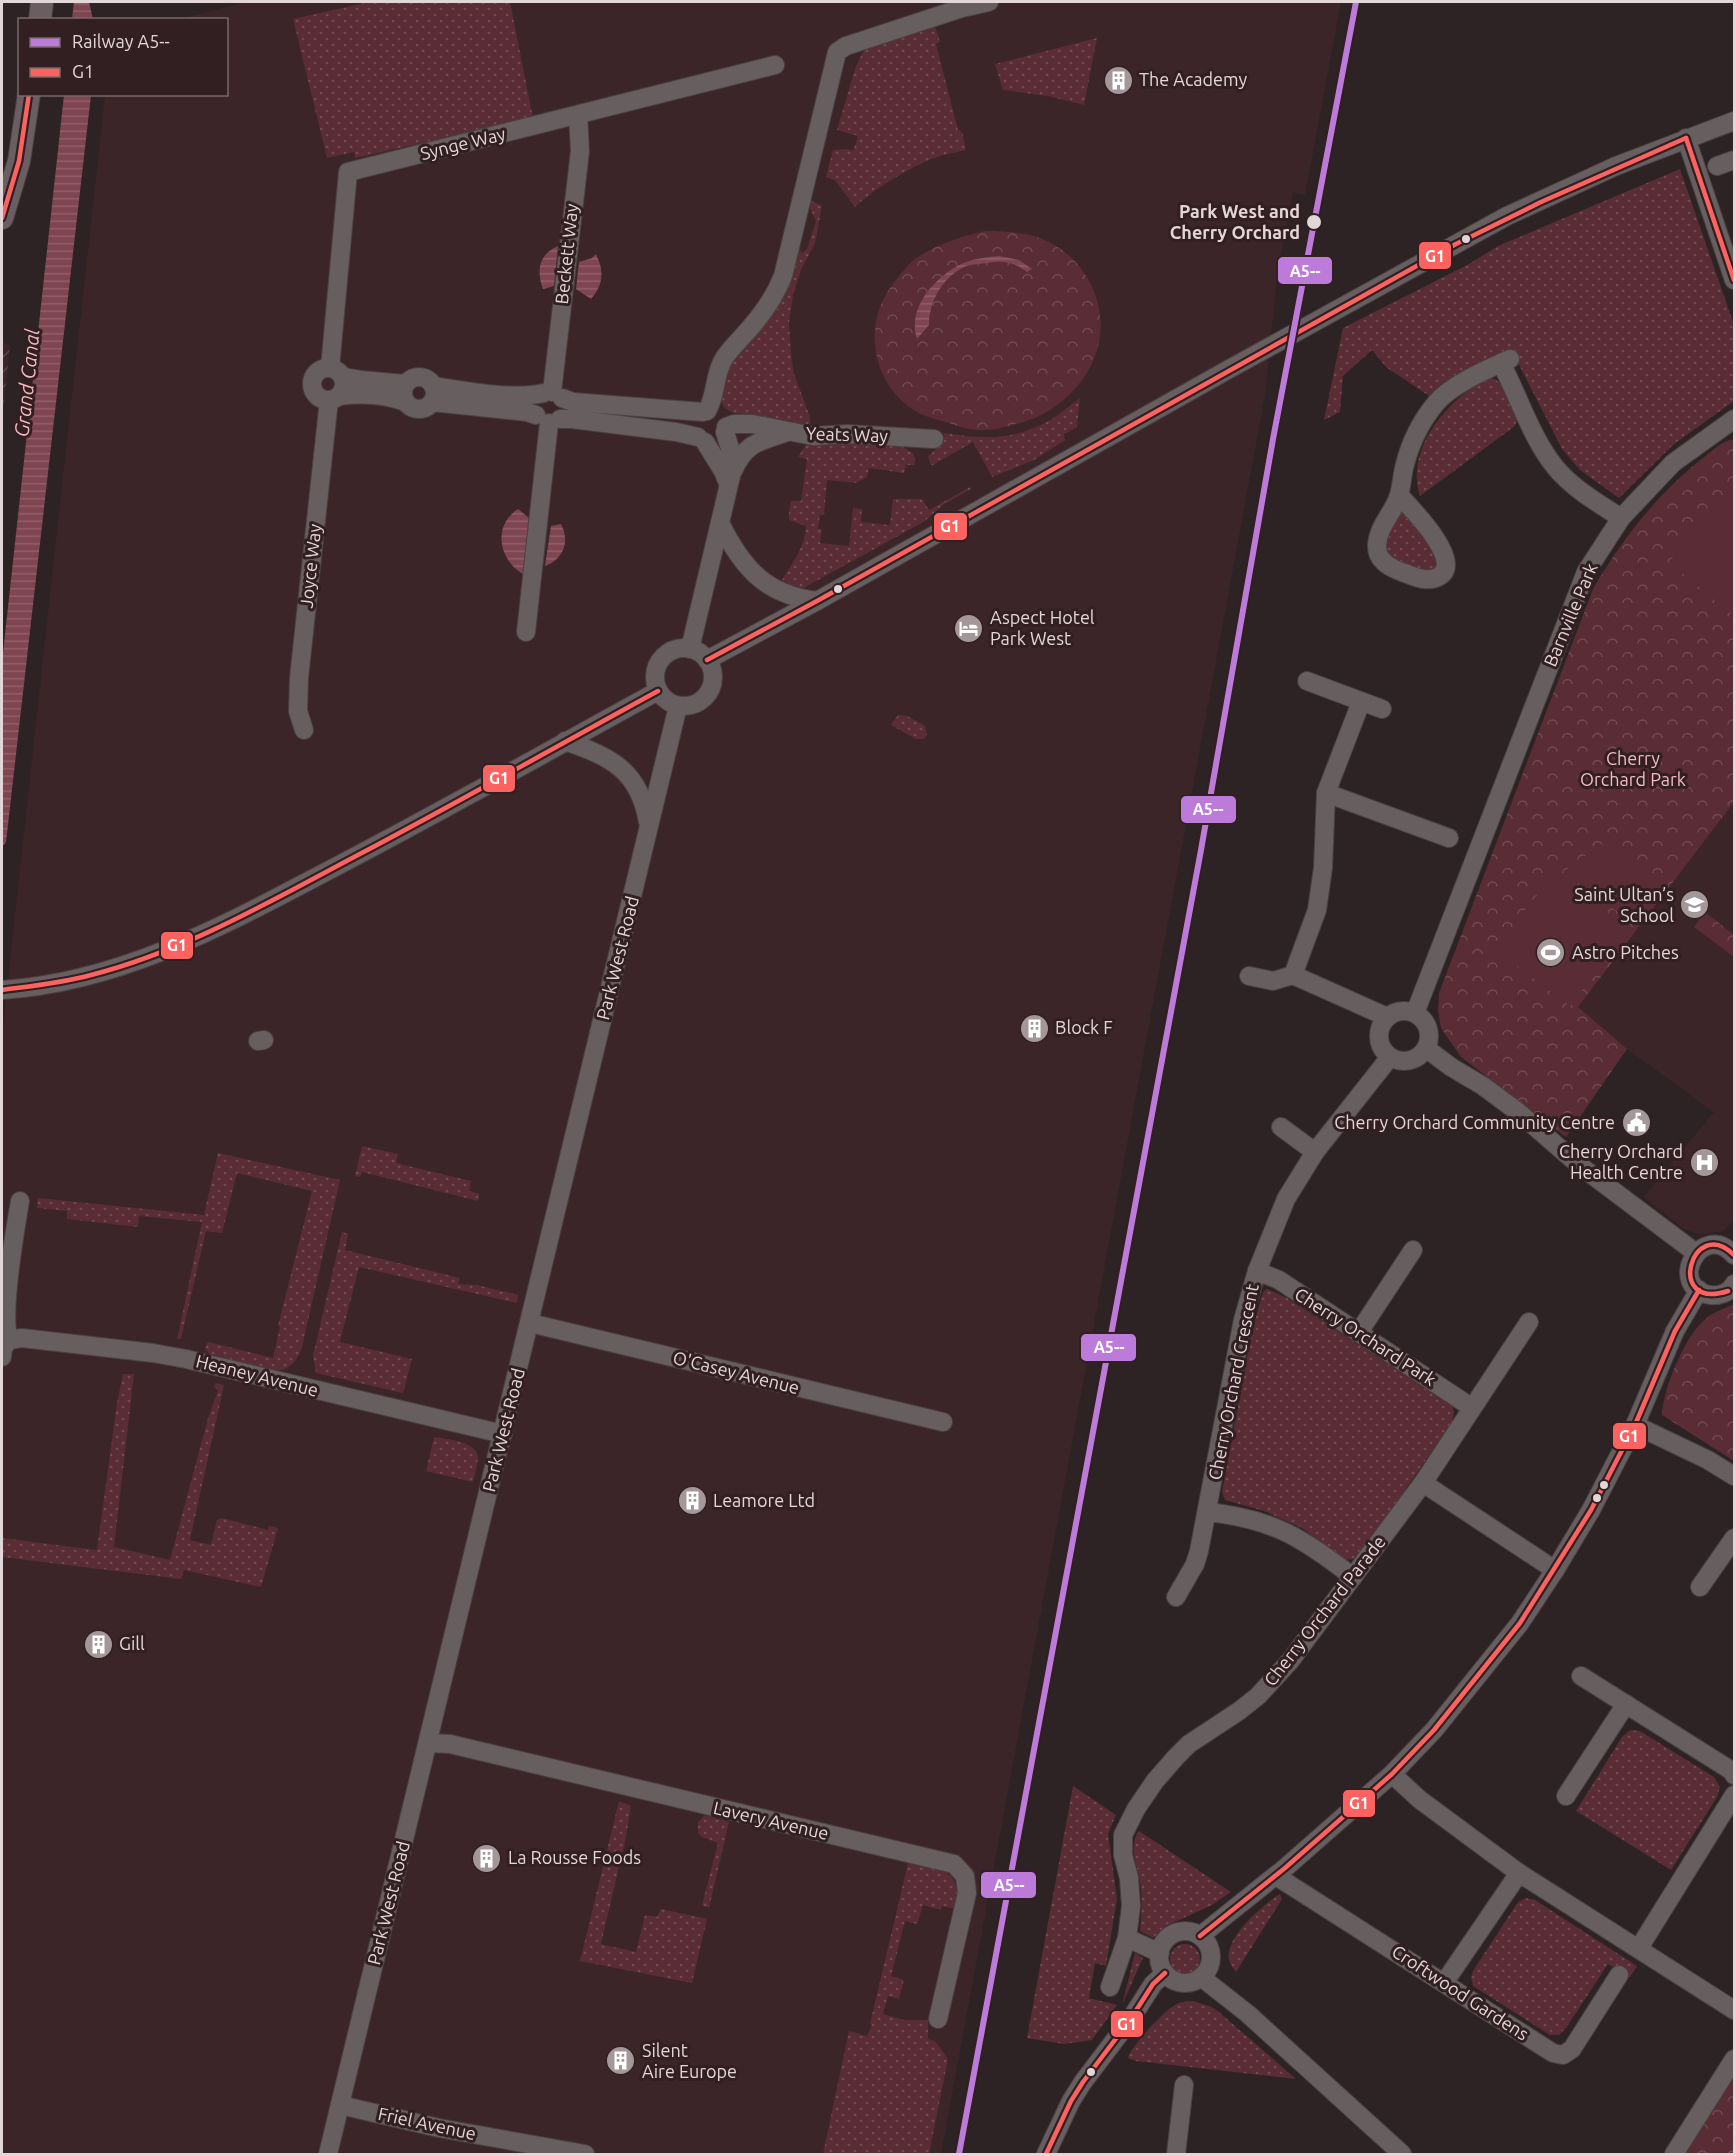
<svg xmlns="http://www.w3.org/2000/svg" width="1736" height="2156" viewBox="0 0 1736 2156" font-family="Ubuntu,sans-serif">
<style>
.built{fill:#3c2529}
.industrial{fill:url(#industrial-furrows)}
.grass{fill:url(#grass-dots)}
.park{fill:url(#park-crowns)}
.pitch{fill:#592c36}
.water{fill:url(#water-rules)}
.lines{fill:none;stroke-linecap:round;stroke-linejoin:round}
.minor-casing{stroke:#4a4143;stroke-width:20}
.major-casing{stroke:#4a4143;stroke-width:24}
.minor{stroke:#675e60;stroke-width:18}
.major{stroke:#6b5e60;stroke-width:22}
.bus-1-casing{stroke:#311f22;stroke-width:9}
.bus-1{stroke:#fc6360;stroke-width:4.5}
.rail-1-casing{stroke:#311f22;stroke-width:10}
.rail-1{stroke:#bd7bd9;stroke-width:6}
.stop-dot{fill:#e3d6d8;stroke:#311f22;stroke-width:2}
.labels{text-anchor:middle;stroke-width:6;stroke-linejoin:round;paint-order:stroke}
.poi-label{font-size:18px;fill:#e3d6d8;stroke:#311f22;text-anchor:start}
.street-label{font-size:18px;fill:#e3d6d8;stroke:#311f22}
.stop-label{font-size:18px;font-weight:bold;fill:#e3d6d8;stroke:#311f22;text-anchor:end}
.park-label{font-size:18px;fill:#f6bac5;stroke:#311f22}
.water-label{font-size:20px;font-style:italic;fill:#f4b8c3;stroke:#311f22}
.line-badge{stroke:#311f22;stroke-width:2}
.badge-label{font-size:16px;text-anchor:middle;font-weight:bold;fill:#fff}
</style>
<defs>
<pattern id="industrial-furrows" width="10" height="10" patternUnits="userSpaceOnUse" patternTransform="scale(1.5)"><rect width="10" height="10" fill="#3c2529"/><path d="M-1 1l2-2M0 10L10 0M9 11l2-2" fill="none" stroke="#584447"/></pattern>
<pattern id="grass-dots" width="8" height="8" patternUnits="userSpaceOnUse" patternTransform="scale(1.5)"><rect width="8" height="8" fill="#592c36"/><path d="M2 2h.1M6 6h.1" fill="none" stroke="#714a52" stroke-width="1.8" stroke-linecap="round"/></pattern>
<pattern id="park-crowns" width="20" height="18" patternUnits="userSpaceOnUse" patternTransform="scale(1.5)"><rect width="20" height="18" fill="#592c36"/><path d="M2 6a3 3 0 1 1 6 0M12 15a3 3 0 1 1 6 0" fill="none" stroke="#714a52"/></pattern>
<pattern id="water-rules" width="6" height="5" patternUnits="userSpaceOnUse" patternTransform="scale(1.5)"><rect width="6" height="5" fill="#7f4552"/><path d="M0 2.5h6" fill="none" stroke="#915f6a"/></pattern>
</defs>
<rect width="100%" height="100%" fill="#2d2325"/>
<!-- built -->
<g class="built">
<path d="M247 2H1341L1305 195 1293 192 1277 275 1265 395 941 2154H2V1033L105 95 226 94V20L180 19Z"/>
<path d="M1734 802V1219L1724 1231 1699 1234 1684 1229 1644 1197 1714 1112 1627 1049 1577 1008Z"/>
</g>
<!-- industrial -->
<path class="industrial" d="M2 342 10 346 2 421Z"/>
<!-- grass -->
<g class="grass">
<path d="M369 2H510L533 118 355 158 354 152 327 158 293 19Z"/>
<path d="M935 26 940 42 936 44 958 130 962 132 966 150C957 152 947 154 937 157 915 164 872 190 855 207L835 180 826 177 833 150 848 149 853 151 858 136 837 130 856 66 865 48Z"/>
<path d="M1097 38 1084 105 1048 96 1003 90 995 64Z"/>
<path d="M1680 169 1734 325V401L1674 444 1619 498 1580 470 1562 449 1512 351 1432 398 1386 367 1372 350 1343 376 1340 412 1324 420 1343 328 1469 264 1498 246Z"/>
<path d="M810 200 822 206 815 243 801 270 793 295 789 323 791 354 794 374 810 417V429L772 418 734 413 725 408 721 402V393L728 367 798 247 802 253 807 249 816 221 809 206Z"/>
<path d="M1489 378 1495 379 1500 383 1518 417 1515 426 1420 496C1404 449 1449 397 1489 378Z"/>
<path d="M1080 398 1077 427 1064 434 1065 440 1034 460 992 477 973 442 931 466 928 456 943 443 944 433C982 439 1015 441 1050 420 1061 414 1070 405 1080 398Z"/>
<path d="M845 442C869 443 894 438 914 454L915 465H906L904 473 869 468 867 477 856 483 827 480 824 515H820L818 529H822L820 543 849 546 853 508 862 509 861 522 890 525 893 499H922L929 510 970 487 971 489 944 504 925 521 798 591 779 586C789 566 805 550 806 526L789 520V512L791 501H801L807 459 798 457 806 445Z"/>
<path d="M1402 509 1439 555 1437 568 1424 571 1390 560 1383 544 1392 518Z"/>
<path d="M898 715 907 716 925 726 927 734 924 739H916L891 725Z"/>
<path d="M362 1146 398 1154 396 1163 471 1181 469 1191 479 1194 478 1201 362 1172 360 1177 355 1176Z"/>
<path d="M218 1153 340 1180 302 1347C299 1356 295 1364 285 1369 271 1375 226 1358 210 1354L205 1349 207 1343 209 1342 273 1358 280 1327 278 1326 312 1191 237 1173 222 1233 206 1231 181 1339H177L202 1222 139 1216 138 1227 67 1219V1211L37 1208 38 1198 204 1215Z"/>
<path d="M342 1232 348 1234 345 1250 460 1278 458 1284 477 1285 518 1295 517 1303 359 1267 340 1342 412 1359 403 1393 316 1373 313 1356Z"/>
<path d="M1267 1289 1287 1298 1453 1407 1454 1413 1452 1422 1368 1544 1353 1559 1345 1560 1302 1528 1264 1511 1225 1500 1222 1492 1251 1334 1263 1292Z"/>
<path d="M123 1374H134L114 1547 170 1560 208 1418 218 1391 214 1387 215 1383 224 1385 190 1540 211 1545 217 1520 222 1518 268 1530 269 1526 278 1528 261 1587 184 1570 181 1579 2 1557V1538L97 1550 117 1403Z"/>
<path d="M434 1437C446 1439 478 1441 478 1458 477 1466 475 1474 473 1482L426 1471Z"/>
<path d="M1630 1730 1640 1731 1714 1777 1720 1787 1717 1797 1671 1870 1576 1811 1622 1737Z"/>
<path d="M1073 1786 1116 1815 1108 1834 1117 1899 1106 1966 1095 1963 1089 1998 1117 2005 1092 2040 1064 2044 1027 2038Z"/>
<path d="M619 1801 631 1806 626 1837 601 1944 636 1952 645 1915 657 1917 661 1909 707 1919 692 1983 580 1961Z"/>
<path d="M705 1815 729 1822 709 1908 702 1905 718 1843 702 1837 698 1833V1822Z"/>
<path d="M1139 1831 1231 1892 1212 1905 1166 1926 1153 1938 1140 1931C1141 1917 1142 1903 1141 1889 1140 1869 1126 1849 1139 1831Z"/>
<path d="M908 1863C940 1869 963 1868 956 1909L942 1906 941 1910 923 1905 917 1924 905 1921 891 1976 904 1980 899 1999 888 1996 883 2014 904 2020H928V2039L935 2041 948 2059 929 2154H823L849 2031 867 2036 872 2025 870 2024Z"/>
<path d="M1280 1894 1282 1899 1236 1972C1234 1969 1230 1964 1229 1960 1224 1938 1264 1904 1280 1894Z"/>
<path d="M1526 1898 1535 1900 1637 1966 1630 1977 1608 1964 1566 2028 1559 2035H1550L1473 1986 1471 1978 1473 1971 1518 1902Z"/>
<circle cx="1185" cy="1959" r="15"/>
<path d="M1135 1953 1143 1958 1122 2005Z"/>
<path d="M1193 2001 1212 2007 1219 2012 1296 2079 1136 2061 1128 2058C1130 2047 1164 2011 1175 2005 1180 2002 1187 2001 1193 2001Z"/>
</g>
<!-- park -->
<g class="park">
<path d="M985 231C1000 231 1016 232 1030 235 1083 248 1114 306 1095 356 1084 386 1055 413 1024 422 1012 425 998 430 984 430 972 431 961 427 949 423 939 420 929 418 919 413 875 389 862 332 888 291 896 280 907 264 918 257 938 244 962 236 985 231Z"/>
<path d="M1734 439V802L1578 1007 1627 1049 1566 1137 1461 1057 1441 1028 1438 1011 1439 993 1593 589C1622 539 1658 493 1703 458 1713 450 1722 441 1734 439Z"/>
<path d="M1705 912 1734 935V957L1694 927Z"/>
<path d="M1734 1304V1461L1662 1415C1663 1388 1686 1332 1709 1316 1716 1311 1726 1308 1734 1304Z"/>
<path d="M1734 2078V2154H1684Z"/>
</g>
<!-- pitch -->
<g class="pitch">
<path d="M1734 484V616L1669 562Z"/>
<path d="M1601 844 1659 889 1633 923 1563 872Z"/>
<path d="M1555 872 1629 929 1570 1006 1495 949Z"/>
</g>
<!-- water -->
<g class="water">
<path d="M74 2H89L93 19H72Z"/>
<path d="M64 95H91L6 842 2 847V662Z"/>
<path d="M558 246 554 286 543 289C536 271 539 254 558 246Z"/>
<path d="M596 254C604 271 604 284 591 299L576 289 579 262 592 258Z"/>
<path d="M999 256 1019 260 1032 269 1027 272C1014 262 1003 260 987 263 979 264 971 264 964 267 942 278 929 302 929 325L917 339C906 307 938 273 966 262 977 258 988 257 999 256Z"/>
<path d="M518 509 529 518 523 574C499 560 492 526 518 509Z"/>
<path d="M561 524C570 541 564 559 545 566L551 526Z"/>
</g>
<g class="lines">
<defs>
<g id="minor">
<path d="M1686 138 1734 280"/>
<path d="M1717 166 1734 160"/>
<path d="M1501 363C1519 397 1531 437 1555 467 1572 488 1598 503 1621 518"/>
<circle cx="328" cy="384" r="16"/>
<path d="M330 368 348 172 775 65"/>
<circle cx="419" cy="393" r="16"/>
<path d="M343 377 361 380 405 384"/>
<path d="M433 386C464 391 513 400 544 393"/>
<path d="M552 392 580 151 578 115"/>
<path d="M339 396C362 393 384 394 406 402"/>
<path d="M562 398 573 402 703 412"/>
<path d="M432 402 527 412 536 415"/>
<path d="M707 411C716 396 714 378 722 362 727 352 735 345 742 337 759 319 774 299 783 276L837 52 846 46 962 8 989 2"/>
<path d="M560 419H572L676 432 698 437"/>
<path d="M726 427 734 424H752L813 436 848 434 934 439"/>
<path d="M705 442 723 471 728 483"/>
<path d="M733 471C746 442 759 442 787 432"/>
<path d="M1399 495C1411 508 1466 563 1438 577 1426 583 1413 576 1402 572 1390 568 1376 560 1377 545 1378 526 1394 512 1399 495 1402 485 1402 474 1405 464 1411 441 1421 421 1436 403 1452 384 1488 369 1510 359"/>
<path d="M720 523C742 567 765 595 817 601"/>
<path d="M526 632 549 423"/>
<circle cx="684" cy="677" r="29"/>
<path d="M690 649 731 476 732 455 725 432"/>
<path d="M707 660 817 601 1222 373 1507 216 1616 166 1734 121"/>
<path d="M1307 681 1382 709"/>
<path d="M304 730 298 711 299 678 329 400"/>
<path d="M565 741C611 757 639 770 648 822"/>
<path d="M1326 793 1449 838"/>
<path d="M1293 975 1317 910 1323 868 1326 793 1361 702"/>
<path d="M1293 975 1387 1017"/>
<path d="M1249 976 1273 981 1293 975"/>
<path d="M2 990C125 982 232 921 339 865 446 809 552 749 658 691"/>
<circle cx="1404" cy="1036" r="25"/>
<path d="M1415 1013 1586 572 1621 518 1673 463 1734 419"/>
<path d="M258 1041 264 1040"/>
<path d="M1427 1049 1451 1067 1483 1086 1518 1112 1579 1165 1696 1253"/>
<path d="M1281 1127 1315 1152"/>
<path d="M1734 1255C1702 1219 1665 1287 1710 1295 1720 1296 1729 1293 1734 1284"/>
<path d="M1257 1271 1279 1280 1471 1407"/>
<path d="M530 1323 943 1422"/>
<path d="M1359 1332 1413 1250"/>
<path d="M9 1340 22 1338 153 1353 186 1359 503 1434"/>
<path d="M2 1357 3 1348 9 1340C0 1314 15 1231 20 1201"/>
<path d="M1635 1425 1708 1460 1734 1476"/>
<path d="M1423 1483 1555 1570"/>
<path d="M1208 1512C1273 1519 1303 1538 1353 1577"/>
<path d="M1700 1587 1734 1538"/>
<path d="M1176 1597 1195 1564 1199 1551 1243 1320 1257 1271 1286 1199 1315 1152 1390 1057"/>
<path d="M1581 1676 1732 1771 1734 1775"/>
<path d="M428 1743 450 1744 954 1864 965 1876 967 1893 938 2019"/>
<path d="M1392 1774 1419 1799 1519 1873 1734 2010"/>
<path d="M1566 1796 1626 1704"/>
<path d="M1276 1876 1553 2053 1563 2055 1572 2049 1619 1975"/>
<circle cx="1185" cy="1957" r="26"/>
<path d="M1200 1936 1285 1868 1392 1774 1434 1730 1520 1623 1555 1570 1591 1510 1635 1425 1675 1331 1699 1290"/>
<path d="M1127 1938 1160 1953"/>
<path d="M1639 1948 1734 1795"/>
<path d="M1201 1977 1248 2014 1402 2154"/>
<path d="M1444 1983 1519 1873"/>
<path d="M1110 1987 1127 1938 1131 1906 1129 1878 1123 1855V1835L1136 1809 1155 1781 1176 1757 1189 1744 1239 1711 1258 1696 1290 1661 1423 1483 1529 1322"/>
<path d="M340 2105 439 2128 585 2154"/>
<path d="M328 2154 678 706"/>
<path d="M1046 2154 1071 2101 1083 2082 1130 2020 1153 1984 1165 1973"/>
<path d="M1176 2154 1184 2085"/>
<path d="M1674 2154 1734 2059"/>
</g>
<g id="major">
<path d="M40 20 42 2"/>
<path d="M2 218 19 161 29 94"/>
</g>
</defs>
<!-- minor casing -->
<use href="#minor" class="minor-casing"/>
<!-- major casing -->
<use href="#major" class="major-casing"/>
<!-- minor -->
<use href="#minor" class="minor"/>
<!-- major -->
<use href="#major" class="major"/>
<defs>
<g id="bus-1">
<path d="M1686 138 1734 280"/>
<path d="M2 218 19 161 29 94"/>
<path d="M707 660 817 601 1456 244 1541 202 1686 138"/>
<path d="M2 990C32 986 62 983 91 975 185 951 271 901 356 856 457 803 557 746 658 691"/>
<path d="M1728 1291C1664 1312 1692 1213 1734 1255"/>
<path d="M1200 1936 1285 1868 1392 1774 1434 1730 1520 1623 1591 1510 1635 1425 1675 1331 1699 1290"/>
<path d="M1046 2154 1071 2101 1083 2082 1130 2020 1153 1984 1165 1973"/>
</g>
</defs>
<!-- bus-1 casing -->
<use href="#bus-1" class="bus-1-casing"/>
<!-- bus-1 -->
<use href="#bus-1" class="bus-1"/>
<defs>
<path id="rail-1" d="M959 2154 1201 850 1273 439 1356 2"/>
</defs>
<!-- rail-1 casing -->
<use href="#rail-1" class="rail-1-casing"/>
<!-- rail-1 -->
<use href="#rail-1" class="rail-1"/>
</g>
<!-- icons -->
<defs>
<symbol id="building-disc" viewBox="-11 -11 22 22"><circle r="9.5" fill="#a39799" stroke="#311f22"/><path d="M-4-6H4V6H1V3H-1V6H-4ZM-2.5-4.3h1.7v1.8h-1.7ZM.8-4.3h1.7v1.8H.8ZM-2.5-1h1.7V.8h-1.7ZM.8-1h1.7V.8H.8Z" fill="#fff"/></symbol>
<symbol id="hotel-disc" viewBox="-11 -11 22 22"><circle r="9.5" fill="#a39799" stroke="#311f22"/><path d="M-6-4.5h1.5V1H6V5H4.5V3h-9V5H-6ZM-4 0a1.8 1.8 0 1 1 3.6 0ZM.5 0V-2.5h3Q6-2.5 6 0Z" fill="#fff"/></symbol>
<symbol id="school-disc" viewBox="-11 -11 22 22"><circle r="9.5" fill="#a39799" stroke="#311f22"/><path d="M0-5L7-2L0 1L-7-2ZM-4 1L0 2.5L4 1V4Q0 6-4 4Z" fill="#fff"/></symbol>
<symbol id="stadium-disc" viewBox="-11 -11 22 22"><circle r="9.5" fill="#a39799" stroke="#311f22"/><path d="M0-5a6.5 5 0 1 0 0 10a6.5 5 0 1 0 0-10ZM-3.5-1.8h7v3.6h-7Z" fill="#fff"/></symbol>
<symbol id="civic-disc" viewBox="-11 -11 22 22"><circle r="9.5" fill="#a39799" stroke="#311f22"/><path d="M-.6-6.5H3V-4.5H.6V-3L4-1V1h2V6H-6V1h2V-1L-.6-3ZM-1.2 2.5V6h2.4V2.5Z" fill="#fff"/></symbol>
<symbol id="hospital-disc" viewBox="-11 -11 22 22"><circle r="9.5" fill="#a39799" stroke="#311f22"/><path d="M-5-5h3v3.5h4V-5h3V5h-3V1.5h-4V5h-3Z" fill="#fff"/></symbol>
</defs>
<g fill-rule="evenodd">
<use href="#building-disc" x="1102" y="64" width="33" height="33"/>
<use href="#hotel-disc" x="952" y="612" width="33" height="33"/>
<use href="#school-disc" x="1678" y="888" width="33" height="33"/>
<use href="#stadium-disc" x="1534" y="936" width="33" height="33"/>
<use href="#building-disc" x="1018" y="1012" width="33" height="33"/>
<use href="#civic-disc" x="1620" y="1106" width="33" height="33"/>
<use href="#hospital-disc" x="1688" y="1146" width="33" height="33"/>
<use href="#building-disc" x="676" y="1484" width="33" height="33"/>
<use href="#building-disc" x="82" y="1628" width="33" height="33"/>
<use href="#building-disc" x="470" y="1842" width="33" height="33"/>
<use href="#building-disc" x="604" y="2044" width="33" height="33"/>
</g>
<!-- markers -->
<g class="stop-dot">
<circle cx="1314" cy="222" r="8"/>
<circle cx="1466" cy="239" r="5"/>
<circle cx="838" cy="589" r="5"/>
<circle cx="1604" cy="1485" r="5"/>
<circle cx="1597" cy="1498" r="5"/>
<circle cx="1091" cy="2072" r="5"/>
</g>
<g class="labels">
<!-- poi labels -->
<g class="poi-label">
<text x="1139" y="86">The Academy</text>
<text x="990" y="624">Aspect Hotel<tspan x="990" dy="21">Park West</tspan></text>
<text x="1674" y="901" text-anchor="end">Saint Ultan’s<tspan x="1674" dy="21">School</tspan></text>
<text x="1572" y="959">Astro Pitches</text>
<text x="1055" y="1034">Block F</text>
<text x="1615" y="1129" text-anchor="end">Cherry Orchard Community Centre</text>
<text x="1683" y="1158" text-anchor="end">Cherry Orchard<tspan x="1683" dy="21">Health Centre</tspan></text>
<text x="713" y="1507">Leamore Ltd</text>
<text x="119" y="1650">Gill</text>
<text x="508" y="1864">La Rousse Foods</text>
<text x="642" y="2057">Silent<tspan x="642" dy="21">Aire Europe</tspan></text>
</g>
<!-- street labels -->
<g class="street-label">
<text transform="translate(463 144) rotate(-14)" y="6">Synge Way</text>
<text transform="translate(567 254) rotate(-84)" y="6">Beckett Way</text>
<text transform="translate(847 435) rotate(2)" y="6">Yeats Way</text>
<text transform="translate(311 566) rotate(-84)" y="6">Joyce Way</text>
<text transform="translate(1571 615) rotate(-67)" y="6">Barnville Park</text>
<text transform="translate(618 958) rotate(-76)" y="6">Park West Road</text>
<text transform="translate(1365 1337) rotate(33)" y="6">Cherry Orchard Park</text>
<text transform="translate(736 1373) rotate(14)" y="6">O'Casey Avenue</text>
<text transform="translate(257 1376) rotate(14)" y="6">Heaney Avenue</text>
<text transform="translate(1234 1382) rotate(-79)" y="6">Cherry Orchard Crescent</text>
<text transform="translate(504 1430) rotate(-76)" y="6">Park West Road</text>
<text transform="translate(1325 1611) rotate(-52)" y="6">Cherry Orchard Parade</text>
<text transform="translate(771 1821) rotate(13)" y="6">Lavery Avenue</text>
<text transform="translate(389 1903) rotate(-76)" y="6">Park West Road</text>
<text transform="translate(1460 1993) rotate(33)" y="6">Croftwood Gardens</text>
<text transform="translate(427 2124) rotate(12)" y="6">Friel Avenue</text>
</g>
<!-- stop labels -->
<g class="stop-label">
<text x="1300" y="218">Park West and<tspan x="1300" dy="21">Cherry Orchard</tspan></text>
</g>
<!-- park labels -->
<g class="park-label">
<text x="1633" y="765">Cherry<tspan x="1633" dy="21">Orchard Park</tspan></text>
</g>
<!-- water labels -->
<g class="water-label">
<text transform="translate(27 383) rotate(-84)" y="7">Grand Canal</text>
</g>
</g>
<g class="line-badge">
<rect x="1418" y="241" width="34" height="29" rx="6" fill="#fc6360"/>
<rect x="1277" y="256" width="56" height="29" rx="6" fill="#bd7bd9"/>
<rect x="933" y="512" width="35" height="29" rx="6" fill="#fc6360"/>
<rect x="482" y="764" width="34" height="29" rx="6" fill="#fc6360"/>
<rect x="1180" y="795" width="57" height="29" rx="6" fill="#bd7bd9"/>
<rect x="160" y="931" width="34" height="29" rx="6" fill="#fc6360"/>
<rect x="1080" y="1333" width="57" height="29" rx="6" fill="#bd7bd9"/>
<rect x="1612" y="1422" width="35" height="28" rx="6" fill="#fc6360"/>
<rect x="1342" y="1789" width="34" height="29" rx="6" fill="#fc6360"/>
<rect x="980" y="1871" width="57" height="28" rx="6" fill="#bd7bd9"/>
<rect x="1110" y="2010" width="34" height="28" rx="6" fill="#fc6360"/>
</g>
<g class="badge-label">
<text x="1435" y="262">G1</text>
<text x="1305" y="277">A5--</text>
<text x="950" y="532">G1</text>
<text x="499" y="784">G1</text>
<text x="1208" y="815">A5--</text>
<text x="177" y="951">G1</text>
<text x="1109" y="1353">A5--</text>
<text x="1629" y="1442">G1</text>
<text x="1359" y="1809">G1</text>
<text x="1009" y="1891">A5--</text>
<text x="1127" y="2030">G1</text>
</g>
<!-- border -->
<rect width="1736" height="2156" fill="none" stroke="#e3d6d8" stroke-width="6"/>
<!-- legend -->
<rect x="18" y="18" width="210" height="78" fill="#311f22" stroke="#78686b" stroke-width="1.5"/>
<rect x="30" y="38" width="30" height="9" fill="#bd7bd9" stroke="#78686b" stroke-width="1.5"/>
<text x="72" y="48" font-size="18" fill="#e3d6d8">Railway A5--</text>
<rect x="30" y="68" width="30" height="9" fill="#fc6360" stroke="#78686b" stroke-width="1.5"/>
<text x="72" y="78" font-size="18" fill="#e3d6d8">G1</text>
</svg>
